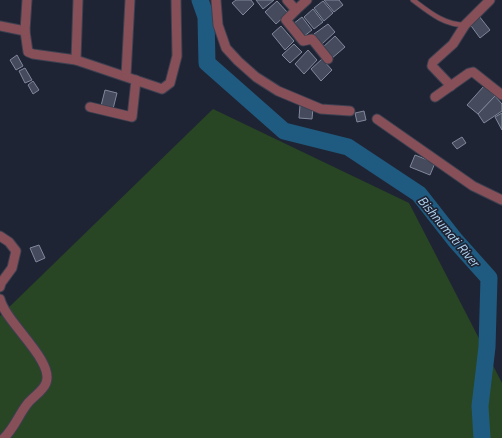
<svg xmlns="http://www.w3.org/2000/svg" width="502" height="438" viewBox="0 0 502 438" font-family="'Titillium Web',sans-serif">
<style>
.green{fill:#284623}
.lines{fill:none;stroke-linecap:round;stroke-linejoin:round}
.river{stroke:#1f5b81;stroke-width:17}
.building{fill:#454b5d;stroke:#81889b}
.lane-casing{stroke:#3c4050;stroke-width:6}
.street-casing{stroke:#3c4050;stroke-width:11}
.lane{stroke:#874f58;stroke-width:4.5}
.street{stroke:#874f58;stroke-width:9}
.labels{text-anchor:middle;stroke-width:3.5;stroke-linejoin:round;paint-order:stroke}
.water-label{font-size:13px;font-style:italic;fill:#b0d5f1;stroke:#1f2434}
</style>
<rect width="100%" height="100%" fill="#1f2434"/>
<!-- green -->
<path class="green" d="M213 109 409 203 502 383V438H0V316Z"/>
<g class="lines">
<!-- river -->
<path class="river" d="M200 0 206 17 207 63 284 131 348 147 419 194 455 240 489 278 487 347 480 406 482 438"/>
</g>
<!-- building -->
<g class="building">
<path d="M236 0H251L254 4 243 15 232 3Z"/>
<path d="M256 0H274L263 9Z"/>
<path d="M324 0H339L343 5 334 12Z"/>
<path d="M277 1 288 13 276 24 265 12Z"/>
<path d="M323 1 333 13 324 21 314 8Z"/>
<path d="M313 9 323 22 314 29 304 17Z"/>
<path d="M479 16 490 30 480 38 469 23Z"/>
<path d="M302 17 312 30 303 37 293 24Z"/>
<path d="M328 24 335 32 322 44 314 34Z"/>
<path d="M281 26 294 41 285 50 272 34Z"/>
<path d="M335 36 345 47 331 59 322 48Z"/>
<path d="M294 44 302 52 290 63 282 55Z"/>
<path d="M308 50 317 60 304 74 295 64Z"/>
<path d="M17 55 23 66 16 70 10 60Z"/>
<path d="M322 59 332 70 321 81 311 69Z"/>
<path d="M25 68 32 80 25 83 19 71Z"/>
<path d="M33 81 39 90 33 94 28 85Z"/>
<path d="M484 86 495 96 478 114 467 105Z"/>
<path d="M105 90 117 93 113 109 101 106Z"/>
<path d="M495 96 502 104V111L484 123 478 114Z"/>
<path d="M300 105 313 108 312 119 299 118Z"/>
<path d="M364 111 366 120 357 122 355 113Z"/>
<path d="M502 113V130L495 117Z"/>
<path d="M462 137 466 143 457 149 452 143Z"/>
<path d="M415 155 435 163 430 175 410 167Z"/>
<path d="M39 245 45 258 36 262 30 248Z"/>
</g>
<g class="lines">
<defs>
<path id="lane" d="M413 0C429 12 444 25 465 25"/>
<g id="street">
<path d="M216 0 218 25 226 48 238 61 256 77 278 91 321 109 350 111"/>
<path d="M287 0 296 10 307 0"/>
<path d="M296 10 286 20 303 41 312 39 328 59"/>
<path d="M0 26 25 31 28 52 33 54 76 60 162 89 170 83 177 56 176 0"/>
<path d="M25 31 27 0"/>
<path d="M76 60 78 0"/>
<path d="M126 76 130 0"/>
<path d="M451 86 432 66 433 62 453 44 465 25 490 0"/>
<path d="M435 97 469 73 473 72 502 95"/>
<path d="M90 107 132 117 136 80"/>
<path d="M377 119 473 186 502 200"/>
<path d="M0 236 9 242 16 251 12 268 1 283 0 287"/>
<path d="M0 299C5 322 55 361 46 383 43 391 34 396 28 403 19 414 15 427 4 438"/>
</g>
</defs>
<!-- lane casing -->
<use href="#lane" class="lane-casing"/>
<!-- street casing -->
<use href="#street" class="street-casing"/>
<!-- lane -->
<use href="#lane" class="lane"/>
<!-- street -->
<use href="#street" class="street"/>
</g>
<g class="labels">
<!-- water labels -->
<g class="water-label">
<text transform="translate(449 231) rotate(50)" y="5">Bishnumati River</text>
</g>
</g>
</svg>
